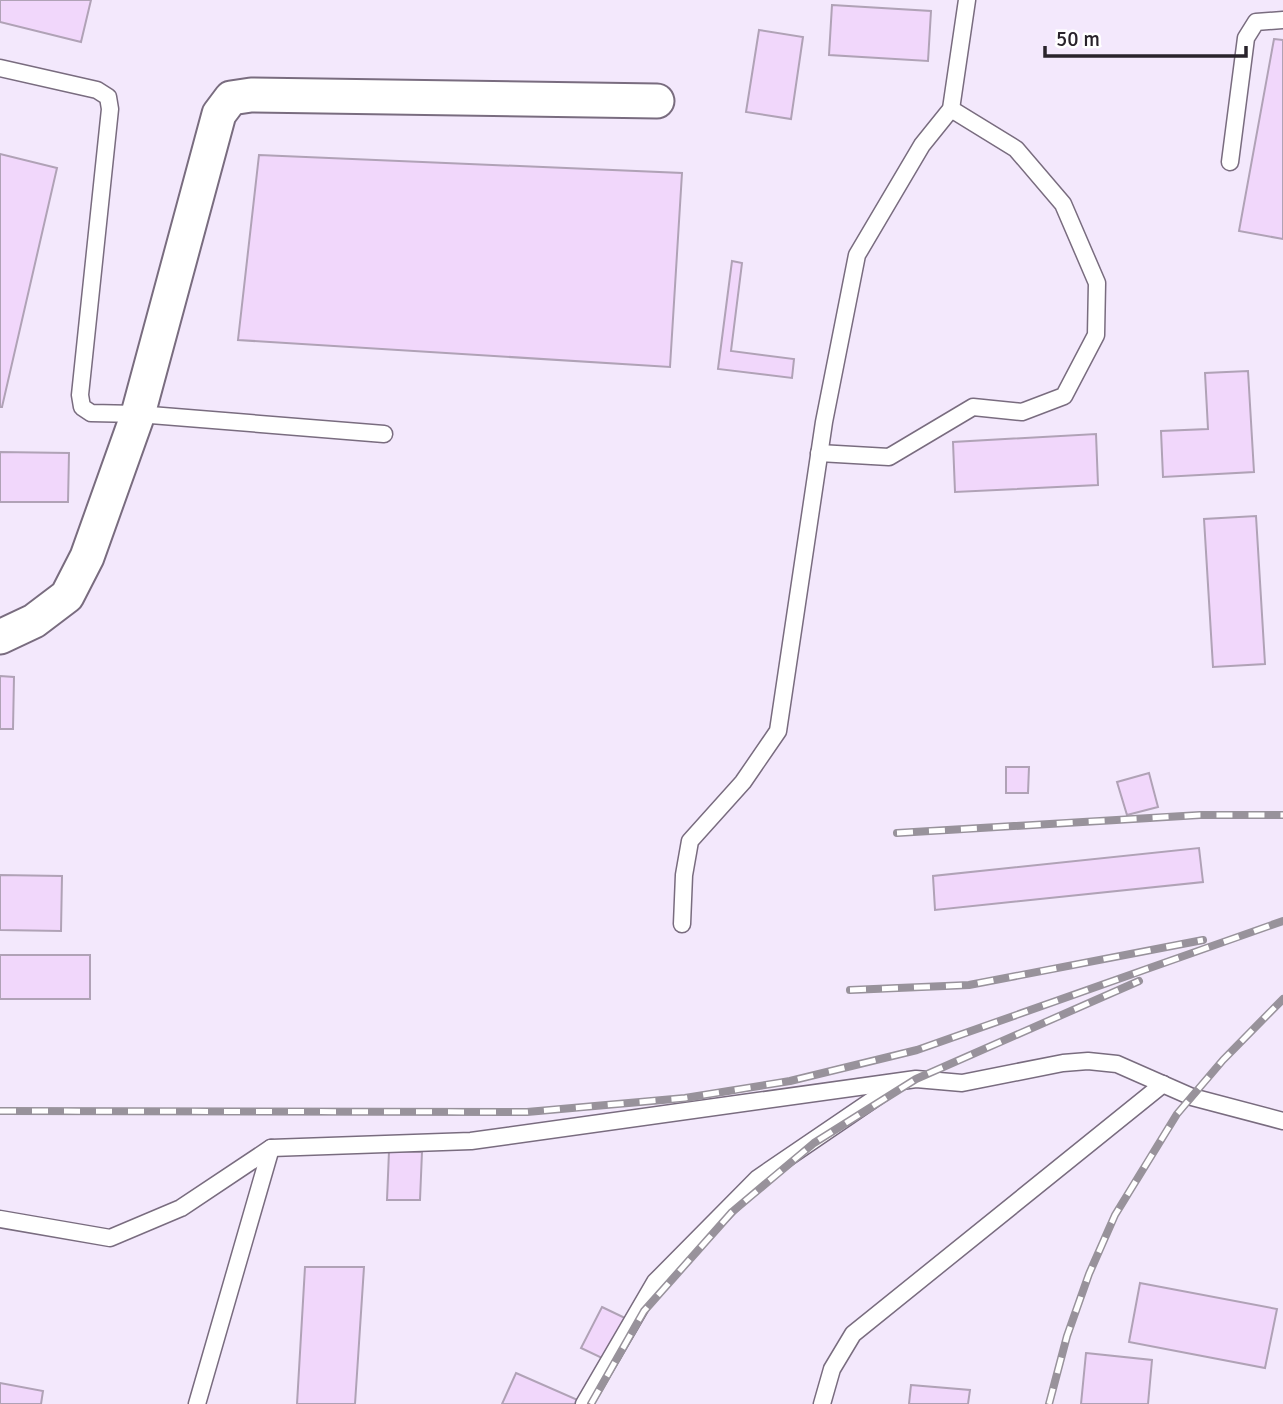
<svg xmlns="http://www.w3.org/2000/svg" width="1283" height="1404" viewBox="0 0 1283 1404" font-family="Signika,sans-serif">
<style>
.industrial{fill:#f3e8fc}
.building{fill:#f1d7fb;stroke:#b0a2b6;stroke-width:2}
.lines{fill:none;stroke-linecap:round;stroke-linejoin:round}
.service-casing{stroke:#796c7f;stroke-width:19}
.minor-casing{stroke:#796c7f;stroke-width:37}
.service{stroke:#fff;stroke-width:16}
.minor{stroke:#fff;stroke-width:33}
.rail-casing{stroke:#98929b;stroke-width:8}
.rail{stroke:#fff;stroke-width:5;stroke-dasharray:16;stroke-linecap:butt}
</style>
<rect width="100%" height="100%" fill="#faf4fd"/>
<!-- industrial -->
<rect class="industrial" x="0" y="0" width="1283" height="1404"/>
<!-- building -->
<g class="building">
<path d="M0 0H91L81 42 0 22Z"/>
<path d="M832 5 931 11 928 61 829 55Z"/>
<path d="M759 30 803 37 791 119 746 112Z"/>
<path d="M1274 39 1283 40V239L1239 231Z"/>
<path d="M0 154 57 168 2 407H0Z"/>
<path d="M259 155 682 173 670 367 238 340Z"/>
<path d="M732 261 742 263 731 351 794 359 792 378 718 369Z"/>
<path d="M1248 371 1254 472 1163 477 1161 431 1208 429 1205 373Z"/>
<path d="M1096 434 1098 485 955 492 953 442Z"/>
<path d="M0 452 69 453 68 502H0Z"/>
<path d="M1256 516 1265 664 1213 667 1204 519Z"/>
<path d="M0 676 14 677 13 729H0Z"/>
<path d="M1006 767H1029L1028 793H1006Z"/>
<path d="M1149 773 1158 807 1127 815 1117 782Z"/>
<path d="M1199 848 1203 882 935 910 933 876Z"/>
<path d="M0 875 62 876 61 931 0 930Z"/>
<rect x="0" y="955" width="90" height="44"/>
<path d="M389 1151 422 1152 420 1200H387Z"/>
<path d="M305 1267H364L355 1404H297Z"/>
<path d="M1140 1283 1277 1309 1265 1368 1129 1342Z"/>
<path d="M602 1307 625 1318 604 1359 581 1348Z"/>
<path d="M1086 1353 1152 1360 1148 1404H1081Z"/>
<path d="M516 1373 580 1401 579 1404H502Z"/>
<path d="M0 1383 43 1391 41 1404H0Z"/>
<path d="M911 1385 970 1390 968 1404H909Z"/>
</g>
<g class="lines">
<defs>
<g id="service">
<path d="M0 68 97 90 108 97 110 109 80 395 82 407 91 413 138 414 384 434"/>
<path d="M1230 162 1246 38 1256 22 1283 20"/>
<path d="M819 453 889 457 973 407 1022 412 1064 396 1096 335 1097 283 1063 204 1016 149 951 109"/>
<path d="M682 924 684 875 690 841 743 782 778 731 824 422 857 255 922 145 951 109 967 0"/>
<path d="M0 1219 110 1238 181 1208 271 1148 471 1141 916 1079 962 1083 1063 1063 1088 1061 1117 1064 1192 1097 1283 1121"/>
<path d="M197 1404 271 1148"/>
<path d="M584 1404 655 1282 758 1178 896 1084"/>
<path d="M822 1404 832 1369 853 1334 1163 1084"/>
</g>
<path id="minor" d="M0 637 34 621 67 596 87 557 138 414 219 114 231 98 251 95 657 101"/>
</defs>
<!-- service casing -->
<use href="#service" class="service-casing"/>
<!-- minor casing -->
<use href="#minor" class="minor-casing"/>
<!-- service -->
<use href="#service" class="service"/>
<!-- minor -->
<use href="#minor" class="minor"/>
<defs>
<g id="rail">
<path d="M897 833 1200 815H1283"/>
<path d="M850 990 969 985 1203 940"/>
<path d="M0 1111 527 1112 685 1098 790 1081 917 1050 1283 921"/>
<path d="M591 1404 644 1311 732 1212 814 1143 916 1079 1139 981"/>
<path d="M1049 1404 1067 1336 1089 1274 1115 1215 1177 1114 1223 1060 1283 999"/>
</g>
</defs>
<!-- rail casing -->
<use href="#rail" class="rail-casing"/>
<!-- rail -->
<use href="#rail" class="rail"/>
</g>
<!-- scale -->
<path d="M1045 46v10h201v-10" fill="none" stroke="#29232b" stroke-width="3.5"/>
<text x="1056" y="46" font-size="21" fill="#29232b" stroke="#ffffff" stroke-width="5" paint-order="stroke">50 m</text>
</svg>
